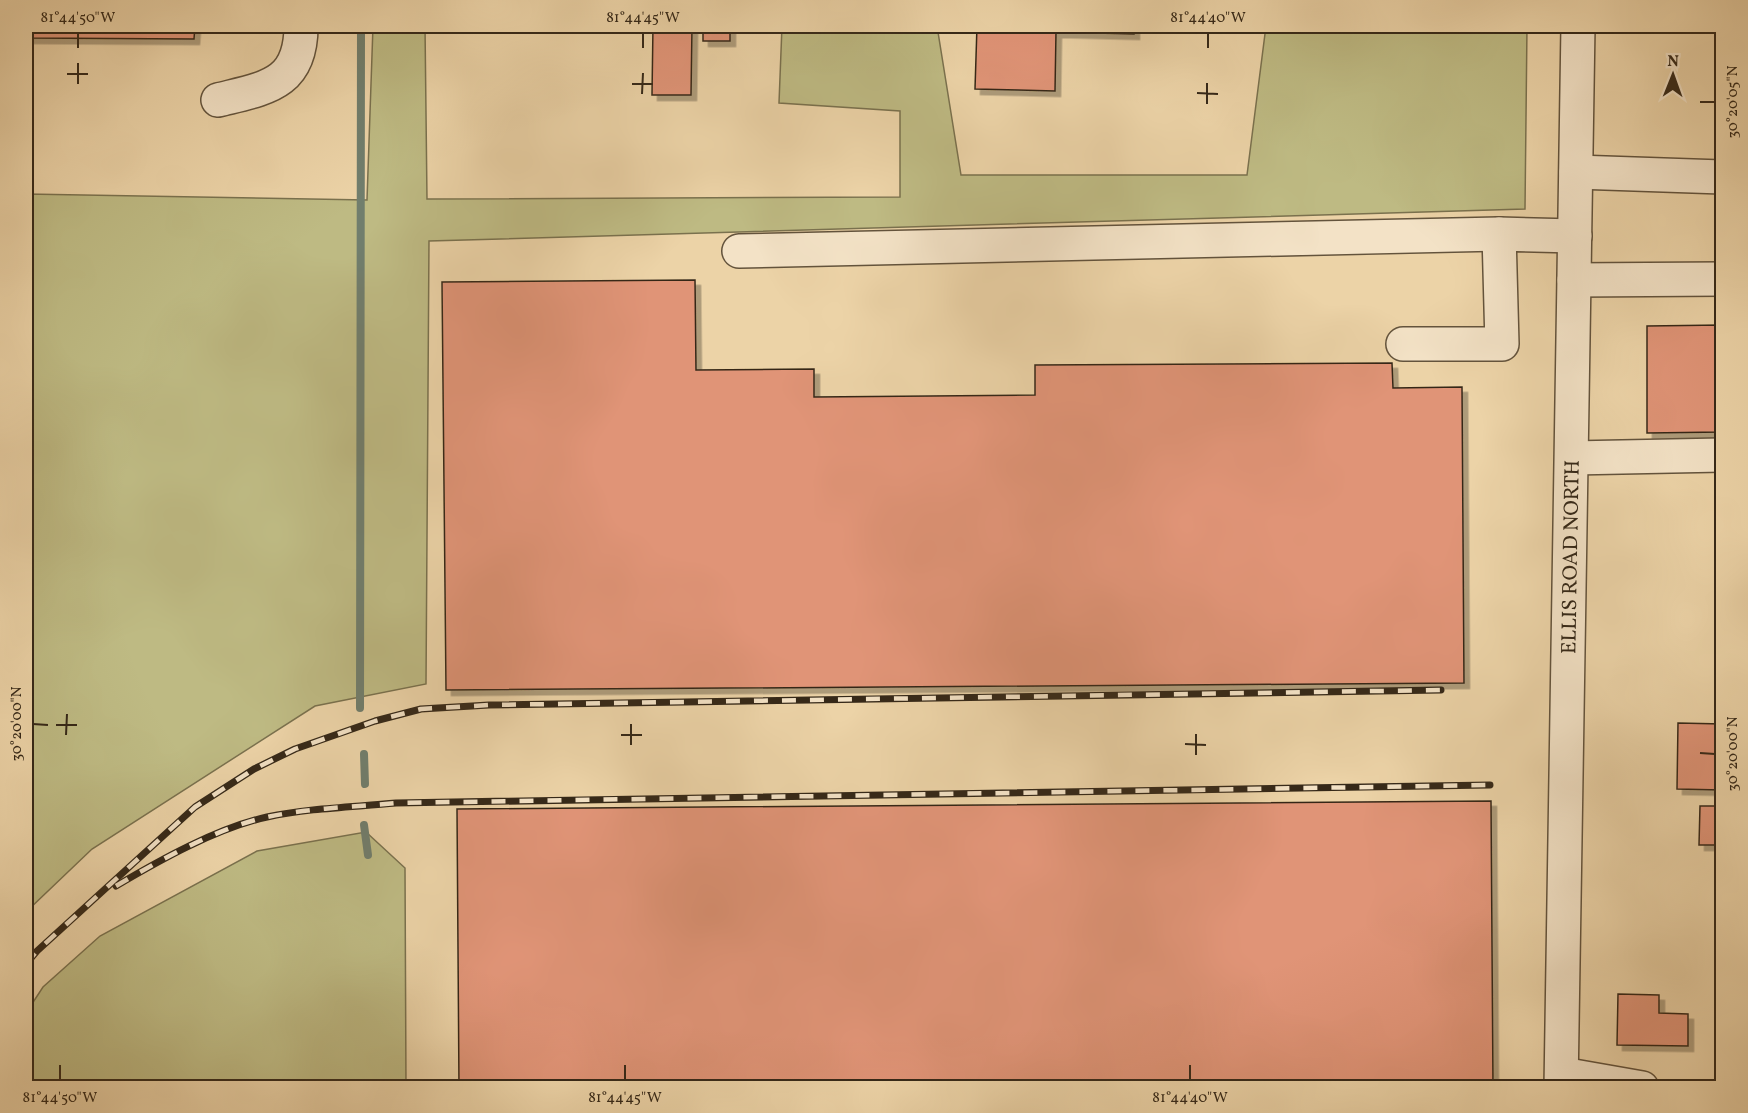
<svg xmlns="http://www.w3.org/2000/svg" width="1748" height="1113" viewBox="0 0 1748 1113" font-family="Vollkorn,serif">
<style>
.green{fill:#beba83;stroke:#7a714e;stroke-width:1.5}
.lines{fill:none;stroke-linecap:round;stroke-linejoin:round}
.stream{stroke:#717e6d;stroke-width:8}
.building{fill:#e09477;stroke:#352818;stroke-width:1.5;filter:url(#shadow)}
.minor-casing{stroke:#63533c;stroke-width:36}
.minor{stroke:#f3e2c6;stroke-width:33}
.rail-casing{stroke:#352818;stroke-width:7}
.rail{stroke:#f3e2c6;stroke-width:4.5;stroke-dasharray:14;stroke-linecap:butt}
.ticks{fill:none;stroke:#352818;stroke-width:2}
.labels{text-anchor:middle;stroke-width:4.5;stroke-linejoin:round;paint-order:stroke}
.street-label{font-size:21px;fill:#352818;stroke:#f3e2c6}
.neatline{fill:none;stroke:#352818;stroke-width:2}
.ticks-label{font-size:15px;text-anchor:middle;fill:#352818}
</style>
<defs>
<filter id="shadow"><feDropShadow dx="5.5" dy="5.5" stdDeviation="0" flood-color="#0004"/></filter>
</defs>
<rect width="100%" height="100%" fill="#ecd3a7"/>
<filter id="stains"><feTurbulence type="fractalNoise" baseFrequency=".00333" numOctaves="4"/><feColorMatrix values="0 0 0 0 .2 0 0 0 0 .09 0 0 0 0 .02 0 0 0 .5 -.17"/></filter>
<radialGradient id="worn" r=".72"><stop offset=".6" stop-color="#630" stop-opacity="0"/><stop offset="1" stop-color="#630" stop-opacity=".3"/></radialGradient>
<!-- green -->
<g class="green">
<path d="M373 26H425L427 199 900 197V111L779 103 782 26H937L961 175H1247L1266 26H1527L1525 209 429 241 426 684 315 706 92 849 26 912V194L367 200Z"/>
<path d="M366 832 405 868 406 1087H26V1013L43 987 100 936 257 851Z"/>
</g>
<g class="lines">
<!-- stream -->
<g class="stream">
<path d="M360 708 361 26"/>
<path d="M364 754 365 784"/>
<path d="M364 825 368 855"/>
</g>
</g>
<!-- building -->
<g class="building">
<path d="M26 26H195L194 39 26 38Z"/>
<path d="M653 26H692L691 95H652Z"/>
<rect x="703" y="26" width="27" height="15"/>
<path d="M977 26H1134V34L1056 32 1055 91 975 89Z"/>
<path d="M695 280 696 370 814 369V397L1035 395V365L1392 363 1393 388 1462 387 1464 683 446 690 442 282Z"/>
<path d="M1722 325V432L1647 433V326Z"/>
<path d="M1678 723 1722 724V790L1677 789Z"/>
<path d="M1491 801 1493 1088H459L457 809Z"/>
<path d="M1700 806H1722V845H1699Z"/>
<path d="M1618 994 1659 995V1013L1688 1014V1046L1617 1045Z"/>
</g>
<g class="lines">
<defs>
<g id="minor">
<path d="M218 100C266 88 301 85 301 26"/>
<path d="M1576 172 1722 177"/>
<path d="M739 251 1499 234"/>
<path d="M1574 280 1722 279"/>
<path d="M1403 344H1502L1499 234 1575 236"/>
<path d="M1572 458 1722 455"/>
<path d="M1562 1074 1642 1088"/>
<path d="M1561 1088 1578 26"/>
</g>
</defs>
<!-- minor casing -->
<use href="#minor" class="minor-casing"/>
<!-- minor -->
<use href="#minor" class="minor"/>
<defs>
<g id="rail">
<path d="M116 886C160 860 217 828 267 817 309 808 354 807 396 803L1490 785"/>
<path d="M26 964 37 951 195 807 254 769 295 749 375 721 421 709 489 705 1441 690"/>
</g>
</defs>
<!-- rail casing -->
<use href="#rail" class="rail-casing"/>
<!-- rail -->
<use href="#rail" class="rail"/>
</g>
<!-- ticks -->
<path class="ticks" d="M78 48V33M643 48V33M1208 48V33M67 74H88M78 84V63M632 84H653M1197 93 1218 94M642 94 643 73M1700 102H1715M1207 104V83M33 724 48 725M56 725H77M66 735 67 714M621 735H642M1185 744 1206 745M631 745V724M1700 753 1715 754M1196 755V734M60 1080V1065M625 1080V1065M1190 1080V1065"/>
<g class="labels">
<!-- street labels -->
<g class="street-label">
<text transform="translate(1570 557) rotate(-89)" y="7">ELLIS ROAD NORTH</text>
</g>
</g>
<!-- margin -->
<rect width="1748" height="1113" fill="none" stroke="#ecd3a7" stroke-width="66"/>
<!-- north arrow -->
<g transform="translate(1673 75) rotate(1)" stroke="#f3e2c6" stroke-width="4.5" paint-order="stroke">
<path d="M0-4.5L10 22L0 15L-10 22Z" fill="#352818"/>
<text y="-9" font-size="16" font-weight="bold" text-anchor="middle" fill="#352818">N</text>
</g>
<rect x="33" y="33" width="1682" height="1047" class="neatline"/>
<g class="ticks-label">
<text x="78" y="22">81°44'50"W</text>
<text x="643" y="22">81°44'45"W</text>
<text x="1208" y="22">81°44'40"W</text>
<text transform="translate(1732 102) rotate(-90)" y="5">30°20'05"N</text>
<text transform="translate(16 724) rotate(-90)" y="5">30°20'00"N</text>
<text transform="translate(1732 754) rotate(-90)" y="5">30°20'00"N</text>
<text x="60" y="1102">81°44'50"W</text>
<text x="625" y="1102">81°44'45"W</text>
<text x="1190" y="1102">81°44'40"W</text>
</g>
<rect width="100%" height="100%" filter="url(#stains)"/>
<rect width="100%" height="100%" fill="url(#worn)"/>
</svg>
